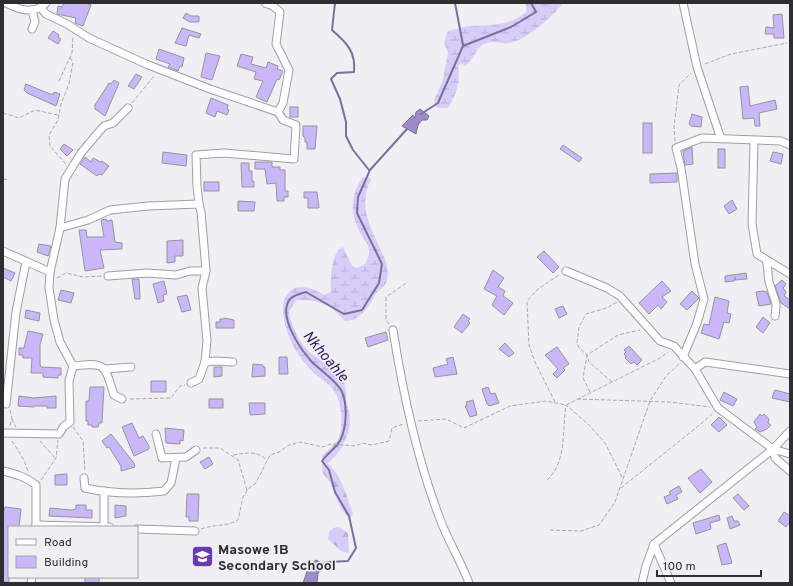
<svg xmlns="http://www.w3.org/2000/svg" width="793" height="586" viewBox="0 0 793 586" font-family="Overpass,sans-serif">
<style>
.forest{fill:url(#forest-firs)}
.wetland{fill:url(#wetland-marsh)}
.water{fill:#9d8bca;stroke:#7c6f9c}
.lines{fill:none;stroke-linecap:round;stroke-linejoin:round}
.stream{stroke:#7c6f9c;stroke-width:2}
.building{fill:#c9b7f9;stroke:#959499}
.minor-casing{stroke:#9f9ea4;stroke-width:9}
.path{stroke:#aaa9ad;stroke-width:1;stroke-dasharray:4 2;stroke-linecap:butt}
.minor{stroke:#fff;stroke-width:7}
.labels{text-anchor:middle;stroke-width:3;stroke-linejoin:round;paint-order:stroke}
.poi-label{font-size:14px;font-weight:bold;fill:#2e2d30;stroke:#f0eff4;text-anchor:start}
.water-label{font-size:15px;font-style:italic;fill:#351761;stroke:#f0eff4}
</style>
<defs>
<pattern id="forest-firs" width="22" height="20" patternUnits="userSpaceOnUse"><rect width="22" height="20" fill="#d8cdf8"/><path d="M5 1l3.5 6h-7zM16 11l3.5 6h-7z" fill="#bab0d5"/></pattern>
<pattern id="wetland-marsh" width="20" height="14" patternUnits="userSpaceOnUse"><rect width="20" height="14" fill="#d8cdf8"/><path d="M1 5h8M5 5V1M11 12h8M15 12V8" fill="none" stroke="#bab0d5"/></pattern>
</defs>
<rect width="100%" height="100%" fill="#f0eff4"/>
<!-- forest -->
<g class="forest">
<path d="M328 464C342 475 347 498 353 514L350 518C340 511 335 495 331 484 328 477 322 476 322 467Z"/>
<path d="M339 527 348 533 349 553 341 551 328 539 329 532 333 528Z"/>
</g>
<!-- wetland -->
<g class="wetland">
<path d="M526 3H563C552 17 527 40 509 43 499 44 491 39 482 45 474 51 473 61 465 66L461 63 458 66C461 82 456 95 448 108H438L435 105 434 100 443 80 448 53 444 42 448 31C455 30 462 27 470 26 490 25 510 26 526 12Z"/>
<path d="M367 177 371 179C349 222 398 256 386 283 384 287 380 289 377 292 375 295 373 299 371 302 364 312 358 321 345 321 330 304 318 299 296 300L289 312C291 326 300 345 312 354 322 362 336 368 343 380 346 386 346 394 346 401 347 406 349 411 350 416 352 434 338 459 322 467V456C327 451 333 446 337 441 344 430 342 408 337 396 333 386 321 379 313 372 296 356 283 331 283 307 283 299 288 291 295 288 306 285 315 290 324 295L331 292C330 280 331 251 343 247L352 266 357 268 365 264C367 261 369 256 369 253 370 246 365 241 362 236 350 215 349 199 362 178Z"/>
</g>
<!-- water -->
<g class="water">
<path d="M420 109 429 116 427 120H422L418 125 416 134 402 126 413 115 415 118 416 112Z"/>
<path d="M316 560 324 564 323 569 318 573 317 583H303L309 566Z"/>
</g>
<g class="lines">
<!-- stream -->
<g class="stream">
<path d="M335 3 332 30C347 43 356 52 354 72L337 73 331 79 340 99 346 122V136L353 150 369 170"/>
<path d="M455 3 463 45"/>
<path d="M421 114 438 103 463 46 511 27 536 12 531 3"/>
<path d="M322 565 328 562 348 561 356 548 349 516 335 492 329 470 322 461C327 454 332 451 337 445 347 433 348 406 342 392 339 383 319 369 312 362 301 350 282 322 287 305 289 296 299 294 306 292L344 314 362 310 379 283 382 264 357 213 358 197 370 170 407 129"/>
<path d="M221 583H224"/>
</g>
</g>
<!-- building -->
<g class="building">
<path d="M64 3H86L91 5 83 26 75 23 76 18 57 14 58 6 62 7Z"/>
<path d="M186 13 191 16H199V22H190L183 18Z"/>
<path d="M782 14 784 38H774V34H765L766 27 774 28 773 15Z"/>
<path d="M182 28 201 34 199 38 189 35 186 46 175 43Z"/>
<path d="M53 31 59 35 58 37 61 39 58 44 48 38Z"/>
<path d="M159 49 184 58 182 67 180 66 178 71 168 67 170 64 156 59Z"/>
<path d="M206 53 220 56 212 80 201 77Z"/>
<path d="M241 54 253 57 251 64 266 68 268 62 278 66 277 69 283 71 279 80 277 79 267 102 256 97 263 81 254 79 256 72 237 66Z"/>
<path d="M136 74 142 77 134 89 128 86Z"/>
<path d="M114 80 119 83 105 116 95 109V105L109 83 111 84Z"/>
<path d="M26 84 50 94H54V92L60 94 56 106 27 93 24 90Z"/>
<path d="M748 86 750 106 775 100 777 109 759 113 760 126H755L754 118 743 119 740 87Z"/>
<path d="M211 98 228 105 227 109 229 110 227 115 217 111 215 117 206 113Z"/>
<rect x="290" y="107" width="8" height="10"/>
<path d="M692 114 702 117 701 127 691 126 689 124Z"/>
<rect x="643" y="123" width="9" height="30"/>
<path d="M303 126H317L315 149H307V142H305V138L303 136Z"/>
<path d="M64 144 73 150 67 156 60 149Z"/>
<path d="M563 145 582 158 579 162 560 149Z"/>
<path d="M692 147 693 164 685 165 683 151Z"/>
<rect x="718" y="149" width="7" height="19"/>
<path d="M163 152 187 155 186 166 162 163Z"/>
<path d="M773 152 783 154 781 164 770 161Z"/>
<path d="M85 157 91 162 93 158 101 162 102 161 109 166 102 175 99 174 97 176 80 164Z"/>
<path d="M255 162H272V167H280V170H285V191H288V197H284V201H277L276 183 267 184 265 169H255Z"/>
<path d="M241 163H249V171H252V181H254V187H242Z"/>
<path d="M677 173V182L650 183V174Z"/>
<rect x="204" y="182" width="15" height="9"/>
<path d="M304 192H317L319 208H308V198H304Z"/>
<path d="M732 200 737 209 729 214 724 206Z"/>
<path d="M238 201 255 202 254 211H238Z"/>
<path d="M106 219 107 221 112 220 115 242 122 243V249L100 250 104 268 85 271 79 230H86L87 237H104L101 220Z"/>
<path d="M183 240V256H175V262L167 263V241Z"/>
<path d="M39 244 51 246 48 256 37 252Z"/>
<path d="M544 251 559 267 553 273 537 257Z"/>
<path d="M3 268 15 273 11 281 3 277Z"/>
<path d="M493 270 504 278 498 287 505 291 503 296 513 303 504 315 492 305 497 296 484 289Z"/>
<path d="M746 273 747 279 735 280V277L734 281 725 282V276Z"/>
<path d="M132 279H139L140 299H135Z"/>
<path d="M782 280 786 284 783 288 786 292 784 296 790 300V309L781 303 775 286Z"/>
<path d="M164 281 167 294 163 295 164 301 158 303 153 284Z"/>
<path d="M662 281 671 291 662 297 667 302 661 309 658 305 649 314 639 303Z"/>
<path d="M61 290 74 293 71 303 58 300Z"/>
<path d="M692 291 699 298 687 310 680 304Z"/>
<path d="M763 291 767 292 771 304 759 306 756 292Z"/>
<path d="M187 295 191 310 182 312 177 297Z"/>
<path d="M715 297 729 301 727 313 731 314 729 323 724 322 719 339 701 333 704 324 709 325Z"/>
<path d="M563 306 567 314 559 318 555 309Z"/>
<path d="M26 310 40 313 39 321 25 318Z"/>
<path d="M463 314 470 319 468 321 470 323 462 333 454 327Z"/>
<path d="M763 317 770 323 763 333 756 327Z"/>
<path d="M224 318 234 320V328H216V322H220V319H224Z"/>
<path d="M28 331 43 334 40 345V364L41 367 61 368V375H58V378L43 377V373H31L32 358H23V355H19V348H24Z"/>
<path d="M386 332 388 340 368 347 365 338Z"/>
<path d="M505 343 514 353 509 357 499 349Z"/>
<path d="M629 346 642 360 637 365 634 362 631 364 625 358 626 356 624 354 626 352 624 350Z"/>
<path d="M557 347 569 364 563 368 565 370 557 378 553 374 558 369 545 355Z"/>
<path d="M279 357H287L288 374H279Z"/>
<path d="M453 357 457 374 435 377 433 368 448 364 446 359Z"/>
<path d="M253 364 263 365V367H265V376L252 377Z"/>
<path d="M214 367H222V376L214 377Z"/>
<rect x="151" y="381" width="15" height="11"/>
<path d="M90 387H104L102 423H99L98 427H92V425H88V421H86V401H89Z"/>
<path d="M488 387 491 394 495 393 499 403 489 406 488 404H487L482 389Z"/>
<path d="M775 390 790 394V402L772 398Z"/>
<path d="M724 392 737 399 733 406 720 400Z"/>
<path d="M19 396 34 398 56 396V408H47V406H34V407L18 406Z"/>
<rect x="209" y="399" width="14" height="9"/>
<path d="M473 400 477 415 470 417 465 406H467L466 402Z"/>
<path d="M249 403H265V414L250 415Z"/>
<path d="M760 414 762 416 764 414 769 419 768 423 771 425 767 429 760 432 755 429 757 427 754 422Z"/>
<path d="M719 417 727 425 719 432 711 425Z"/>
<path d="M132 423 139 438 143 436 149 446V449L134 456 122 427Z"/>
<path d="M165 428 184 430 183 441 180 440V444L166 443Z"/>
<path d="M111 434 134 463 135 467 121 471V466L109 447 107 448 102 441Z"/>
<path d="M209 457 213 464 205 469 200 462Z"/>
<path d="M701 469 712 482 700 493 688 478Z"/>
<path d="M67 474V485H55V475Z"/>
<path d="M679 486 682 492 676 495 678 499 667 504 664 497 671 494 669 492Z"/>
<path d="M187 494H199L198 521H189V517H186Z"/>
<path d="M738 494 749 506 744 510 733 498Z"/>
<path d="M76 505H86V510H92V518L49 516 50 508 72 510 76 509Z"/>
<path d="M115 505 126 506V516L115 518Z"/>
<path d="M5 507 21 509 19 527H9V582H3V512Z"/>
<path d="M784 512 790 516V522L786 527 778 521Z"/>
<path d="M719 515 720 520 710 523 711 529 696 534 693 523Z"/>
<path d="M732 516 734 521H738L740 525 730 529 727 518Z"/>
<path d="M726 543 732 563 722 565 717 546Z"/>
<rect x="85" y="577" width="14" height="6"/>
</g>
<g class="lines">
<defs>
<g id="minor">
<path d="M6 3C19 10 34 15 46 3"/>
<path d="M265 3 273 6 280 12 276 44 289 70 283 103 278 112"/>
<path d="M683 3 697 67 721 139"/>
<path d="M41 8 46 14 67 24 89 38 146 64 210 89 278 112 283 120 296 125 294 159 224 153 196 155 197 186 199 204 201 212 205 258 206 271 202 288 207 341 205 362 199 379 191 383"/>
<path d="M32 29 35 22 32 10"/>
<path d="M754 141 752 224 757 254 790 274"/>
<path d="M60 228 88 220 110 210 148 206 199 204"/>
<path d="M3 251 50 272"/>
<path d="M766 260C769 269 767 277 770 285 774 300 778 300 775 316"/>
<path d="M566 271 607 288 620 296 660 341 674 346 695 369 718 408 773 449 790 454"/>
<path d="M108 276 147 273 176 275 190 271H206"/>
<path d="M393 330C403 394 417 459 440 519 448 541 461 561 469 583"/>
<path d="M683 357 697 323 704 299 695 264 681 168 676 148 702 138 781 141 790 145"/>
<path d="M205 362 215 361 233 362"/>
<path d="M73 366C106 362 104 364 114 395L122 399"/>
<path d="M105 369 131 367"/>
<path d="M695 369 705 362 790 374"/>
<path d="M6 404 16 312 26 262"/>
<path d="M3 433 59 434 64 426 70 422 69 381 73 366 60 342 54 320 49 288 50 272 60 228 65 179 81 153 97 134 104 126 113 123 128 108"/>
<path d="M156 434 162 458 186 457 196 450"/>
<path d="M773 449 775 458 790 471"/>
<path d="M3 471C16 474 26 477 36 485V527"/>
<path d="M84 478 85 488C111 494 137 494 164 491L171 483 176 458"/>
<path d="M104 491V526"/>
<path d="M36 525 110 527"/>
<path d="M137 529 195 531"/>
<path d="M654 544 671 583"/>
<path d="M31 583 32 577"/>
<path d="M642 583 646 566 654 544 773 449 790 431"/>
</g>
</defs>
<!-- minor casing -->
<use href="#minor" class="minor-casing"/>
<!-- path -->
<g class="path">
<path d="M705 64 731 54 787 43"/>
<path d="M59 81 72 53 73 36"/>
<path d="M132 103 154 76"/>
<path d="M3 113 19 118 35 110 58 115"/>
<path d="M675 141 674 127 679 85 691 73"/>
<path d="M66 164 50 146 49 135 58 120 61 104 69 84 73 62 70 58"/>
<path d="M3 179 8 180"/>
<path d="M57 278 66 273 83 277 102 276"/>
<path d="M389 324 386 320V297L408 282"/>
<path d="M612 382 589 362 587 355 579 348 577 343 579 327 586 314 607 308 617 302"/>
<path d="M590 392 583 378 587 355 618 335 640 330"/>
<path d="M130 399 171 398 180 386 185 385"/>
<path d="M577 399 670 402 710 407"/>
<path d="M555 402 535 362 529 345 527 301 538 289 559 275"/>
<path d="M10 410 12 418 10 426"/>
<path d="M12 419 16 427"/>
<path d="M418 421 446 419 464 428 510 406 546 401 566 405 660 358 668 352"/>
<path d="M73 427 83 441 85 471"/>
<path d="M12 441 24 460 28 471"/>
<path d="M40 441 55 458"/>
<path d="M203 448H220L238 460 247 490"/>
<path d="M233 455C246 453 256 450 267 460"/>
<path d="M41 480 56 458 58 440"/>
<path d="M547 480C567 462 562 430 566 405L588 424 605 443 623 479"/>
<path d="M621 488 702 423 713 413"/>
<path d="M201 529C214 524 227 527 238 520L243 497 248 489 256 483 270 455 279 452 289 445 300 442 323 447 331 444 356 446 362 443 372 445 389 441 392 428 403 424"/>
<path d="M550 530 581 531 599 525 615 502 650 401 666 376 680 363"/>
</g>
<!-- minor -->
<use href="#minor" class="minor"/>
</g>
<!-- icons -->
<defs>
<symbol id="school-square" viewBox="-11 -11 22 22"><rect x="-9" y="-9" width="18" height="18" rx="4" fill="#6839b0" stroke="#f0eff4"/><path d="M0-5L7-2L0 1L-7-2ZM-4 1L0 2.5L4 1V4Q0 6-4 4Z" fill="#fff"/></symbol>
</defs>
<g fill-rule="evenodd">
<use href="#school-square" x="190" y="544" width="25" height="25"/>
</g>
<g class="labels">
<!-- poi labels -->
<g class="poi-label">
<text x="218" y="554">Masowe 1B<tspan x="218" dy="16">Secondary School</tspan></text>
</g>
<!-- water labels -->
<g class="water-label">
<text transform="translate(326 356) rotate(50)" y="5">Nkhoahle</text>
</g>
</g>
<!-- border -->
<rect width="793" height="586" fill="none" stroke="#2e2d30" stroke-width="8"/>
<!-- legend -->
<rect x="8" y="526" width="130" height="52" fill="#f0eff4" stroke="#a2a1a6"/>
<rect x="16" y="539" width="20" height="6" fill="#ffffff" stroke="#a2a1a6"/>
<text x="44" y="546" font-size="12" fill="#2e2d30">Road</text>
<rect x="16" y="556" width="20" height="12" fill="#c9b7f9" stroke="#a2a1a6"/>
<text x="44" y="566" font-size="12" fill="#2e2d30">Building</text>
<!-- scale -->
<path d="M657 570v6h104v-6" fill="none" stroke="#2e2d30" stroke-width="2"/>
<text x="663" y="570" font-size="12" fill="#2e2d30" stroke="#f0eff4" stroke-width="3" paint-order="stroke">100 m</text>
</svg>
